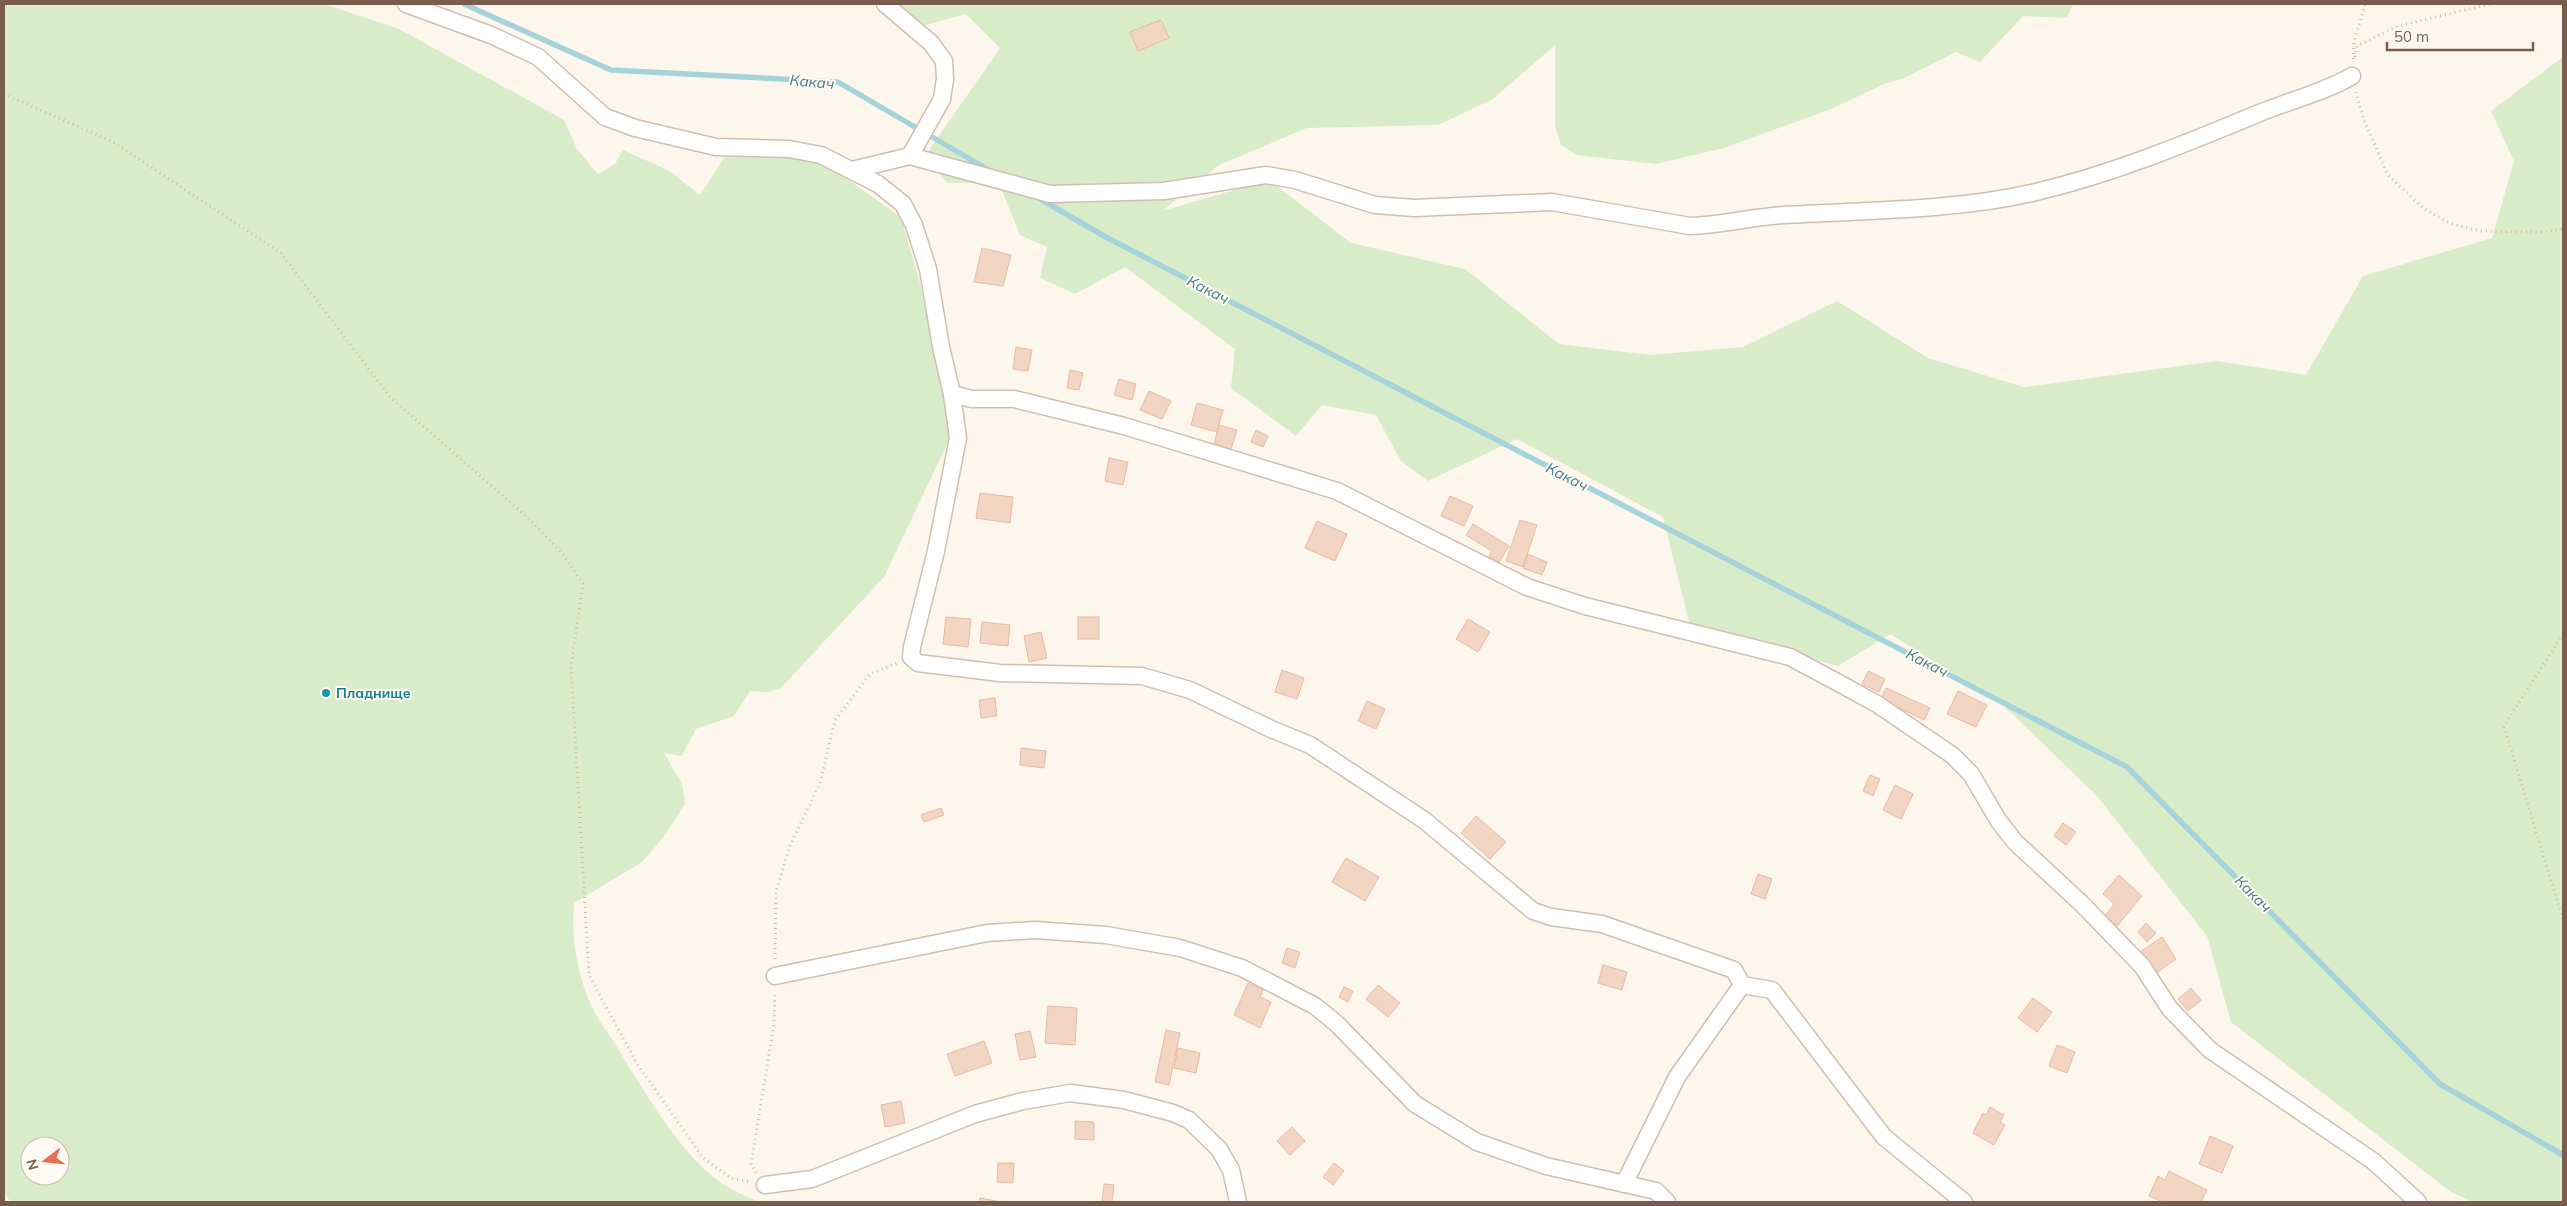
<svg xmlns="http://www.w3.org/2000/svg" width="2567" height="1206" viewBox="0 0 2567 1206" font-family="Mulish,sans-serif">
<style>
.green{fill:#d8ecc9;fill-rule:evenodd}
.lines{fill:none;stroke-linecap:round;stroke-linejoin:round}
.stream{stroke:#a5d3da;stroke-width:5.5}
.building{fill:#f3d5c3;stroke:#e6bba3}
.minor-casing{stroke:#d1beb0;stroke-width:19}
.path{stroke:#d9b8a5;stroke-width:3;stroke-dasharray:1 4;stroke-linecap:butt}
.minor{stroke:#fff;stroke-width:16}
.culture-dot{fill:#0f9aa8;stroke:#fffaf3;stroke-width:2}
.labels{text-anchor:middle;stroke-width:4;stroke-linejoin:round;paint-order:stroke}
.culture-label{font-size:14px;font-weight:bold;fill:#0d838f;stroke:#fffaf3;text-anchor:start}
.water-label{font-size:15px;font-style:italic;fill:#437c86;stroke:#fffaf3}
</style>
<rect width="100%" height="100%" fill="#fdf6ec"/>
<!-- green -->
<g class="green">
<path d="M4 4H324L399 29 564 120 577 149 598 174 615 164 623 150 668 170 700 195 725 157 781 154 830 167 901 217 959 419 884 577 781 688 767 692 750 691 734 716 696 729 682 756 664 753 682 784 685 803 666 834 642 862 574 903C571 938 577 975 592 1007 599 1022 610 1035 618 1049 644 1091 682 1157 723 1184 734 1192 748 1197 760 1202H11L4 1193ZM30 1146H60V1176H30Z"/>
<path d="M892 4H2073L2067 18 2023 16 1980 62 1956 52 1904 78 1884 84 1831 109 1724 148 1656 164 1576 155 1561 145 1555 126V45L1493 99 1438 125 1307 128 1219 165 1162 211 1269 180 1351 243 1465 269 1559 344 1650 355 1743 347 1837 301 1928 358 2024 387 2217 361 2306 375 2363 276 2492 238 2514 161 2491 111 2563 57V1202H2473L2451 1192 2231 1022 2207 936 2097 796 2002 704 1890 634 1838 666 1690 626 1663 517 1517 439 1428 481 1401 461 1376 415 1322 405 1296 436 1231 388 1235 349 1125 267 1075 294 1040 278 1047 247 1020 235 999 183H947L925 156 1000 48 966 14 918 27Z"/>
</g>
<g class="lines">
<!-- stream -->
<g class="stream">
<path d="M464 4 611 70 838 82 992 172"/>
<path d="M1035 196 1104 236 2127 767 2440 1084 2563 1155"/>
</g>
</g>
<!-- building -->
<g class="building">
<path d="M1161 20 1169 38 1138 51 1130 32Z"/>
<path d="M982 248 1011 255 1003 286 974 282Z"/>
<path d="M1016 347 1032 350 1028 371 1013 369Z"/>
<path d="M1070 370 1083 373 1079 390 1067 388Z"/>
<path d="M1119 379 1136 384 1132 400 1114 395Z"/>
<path d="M1149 391 1171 401 1162 419 1140 410Z"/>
<path d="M1197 403 1223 410 1217 432 1191 425Z"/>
<path d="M1219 425 1237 430 1231 449 1214 444Z"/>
<path d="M1256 430 1268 436 1263 447 1251 442Z"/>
<path d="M1109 458 1128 462 1123 485 1105 481Z"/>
<path d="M980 493 1013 497 1010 523 976 518Z"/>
<path d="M1450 496 1473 506 1464 526 1441 516Z"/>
<path d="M1520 520 1537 525 1523 567 1506 561Z"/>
<path d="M1317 521 1347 534 1335 561 1305 548Z"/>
<path d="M1473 524 1509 546 1499 562 1489 556 1492 551 1466 535Z"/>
<path d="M1528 554 1547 562 1542 575 1523 568Z"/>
<path d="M946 617 971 619 968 647 943 644Z"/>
<rect x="1078" y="617" width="21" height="22"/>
<path d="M1468 619 1490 632 1478 652 1456 639Z"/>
<path d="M982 622 1010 625 1008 646 980 643Z"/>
<path d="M1041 632 1047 658 1029 662 1024 636Z"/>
<path d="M1282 670 1304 678 1297 699 1275 692Z"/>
<path d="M1868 671 1885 679 1879 692 1862 684Z"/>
<path d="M1886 688 1930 708 1924 720 1881 699Z"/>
<path d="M1958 691 1987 705 1976 727 1947 714Z"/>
<path d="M995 698 997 716 981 718 979 700Z"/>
<path d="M1367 701 1385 709 1376 729 1358 721Z"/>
<path d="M1021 748 1046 751 1044 768 1020 765Z"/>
<path d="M1870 775 1880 779 1873 796 1863 791Z"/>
<path d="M1895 785 1913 794 1901 819 1883 810Z"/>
<path d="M941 808 944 815 924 822 921 815Z"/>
<path d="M1476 816 1506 842 1490 859 1461 833Z"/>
<path d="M2063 823 2076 832 2066 845 2054 836Z"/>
<path d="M1346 858 1379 877 1365 901 1332 882Z"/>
<path d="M1758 874 1772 879 1765 899 1751 894Z"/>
<path d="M2119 875 2142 896 2117 926 2105 916 2114 904 2103 894Z"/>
<path d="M2146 923 2156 933 2147 942 2138 932Z"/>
<path d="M2162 937 2176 959 2155 974 2140 952Z"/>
<path d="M1287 948 1300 952 1295 968 1282 963Z"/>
<path d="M1603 965 1627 972 1622 990 1598 983Z"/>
<path d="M1248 983 1263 990 1260 997 1271 1002 1260 1028 1234 1015Z"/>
<path d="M1378 985 1400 1003 1388 1017 1366 999Z"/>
<path d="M1344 987 1353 991 1348 1002 1339 997Z"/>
<path d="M2191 988 2201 1000 2188 1011 2178 999Z"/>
<path d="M2033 998 2052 1012 2037 1032 2018 1018Z"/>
<path d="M1048 1006 1077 1008 1075 1045 1045 1043Z"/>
<path d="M1166 1030 1180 1033 1169 1085 1155 1082Z"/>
<path d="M1030 1031 1036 1057 1020 1060 1015 1034Z"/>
<path d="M984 1041 992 1063 955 1076 947 1054Z"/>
<path d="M2057 1045 2075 1052 2067 1073 2049 1066Z"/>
<path d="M1178 1048 1200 1053 1196 1073 1174 1068Z"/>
<path d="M901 1101 905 1123 885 1127 881 1105Z"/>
<path d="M1990 1107 2004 1115 2000 1122 2005 1125 1994 1145 1973 1133 1983 1113 1986 1115Z"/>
<path d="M1075 1121 1094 1122V1140L1075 1139Z"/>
<path d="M1292 1127 1305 1141 1290 1155 1277 1141Z"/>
<path d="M2210 1136 2233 1146 2222 1173 2199 1164Z"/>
<path d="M998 1163H1014L1013 1183 997 1182Z"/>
<path d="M1334 1163 1344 1171 1333 1185 1323 1177Z"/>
<path d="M2169 1171 2207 1190 2201 1202H2163L2149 1196 2158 1176 2165 1180Z"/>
<path d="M1104 1184 1114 1185 1112 1202H1102Z"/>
<path d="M980 1198 1001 1202H979Z"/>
</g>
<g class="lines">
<defs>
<g id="minor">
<path d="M406 4 491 35 538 57 605 117 635 128 716 147 789 149 821 155 878 184 903 204 914 225 928 269 941 347 952 394 972 399H1014L1124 426 1337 491 1527 587 1585 606 1790 657 1835 681 1877 704 1952 755 1971 774 1998 820 2015 842 2081 903 2142 966 2170 1009 2210 1050 2373 1161 2418 1202"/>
<path d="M910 156 1050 194 1164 191 1266 175 1295 180 1375 205 1414 208 1552 202 1690 226C1722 225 1752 217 1784 215 1868 210 1954 211 2036 192 2112 174 2185 144 2257 114 2288 101 2323 93 2352 76"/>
<path d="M852 170 910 156 942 99 945 79 944 61 931 43 885 4"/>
<path d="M952 394 958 438 936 551 912 647 911 657 918 663 1000 673 1142 676 1190 690 1271 729 1310 745 1424 820 1533 911 1551 917 1602 924 1734 970 1742 985 1772 990 1884 1137 1964 1202"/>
<path d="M775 976 987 933 1035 930 1106 935 1180 948 1242 968 1315 1006 1337 1024 1415 1104 1477 1142 1546 1166 1656 1191 1667 1202"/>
<path d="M1624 1184 1677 1077 1742 985"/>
<path d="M765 1185 812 1179 975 1114 1023 1101 1070 1093 1124 1100 1173 1113 1189 1120 1219 1149 1231 1170 1238 1202"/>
</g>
</defs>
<!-- minor casing -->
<use href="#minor" class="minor-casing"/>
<!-- path -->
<g class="path">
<path d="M2355 57 2357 46 2398 26 2490 4"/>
<path d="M2353 59 2354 42 2365 4"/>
<path d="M2356 92 2364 120 2388 175 2423 208 2449 223 2480 231 2541 232 2563 229"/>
<path d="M4 94 113 142 281 253 390 397 528 518 562 553 583 584 571 665 589 975 636 1062 703 1158 731 1178 749 1182"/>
<path d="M2563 634 2504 726 2563 920"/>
<path d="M775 959 776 891 790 846 820 783 835 720 870 674 897 663"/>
<path d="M756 1173 751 1164 774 1024 775 992"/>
</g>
<!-- minor -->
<use href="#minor" class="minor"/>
</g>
<!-- markers -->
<circle class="culture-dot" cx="326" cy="693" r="5"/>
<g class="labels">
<!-- culture labels -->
<g class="culture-label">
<text x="336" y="698">Пладнище</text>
</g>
<!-- water labels -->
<g class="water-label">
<text transform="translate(812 82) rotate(5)" y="5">Какач</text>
<text transform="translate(1208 290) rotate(27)" y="5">Какач</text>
<text transform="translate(1567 477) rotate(27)" y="5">Какач</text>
<text transform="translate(1927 663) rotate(27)" y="5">Какач</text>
<text transform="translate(2253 894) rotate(45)" y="5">Какач</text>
</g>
</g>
<!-- border -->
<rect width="2567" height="1206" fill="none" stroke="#7a5c4d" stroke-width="10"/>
<!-- north arrow -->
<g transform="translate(45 1161) rotate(254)"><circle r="24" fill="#fffaf3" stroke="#cabbb1"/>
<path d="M0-4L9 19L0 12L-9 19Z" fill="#e76f51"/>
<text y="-8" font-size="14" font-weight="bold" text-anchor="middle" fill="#7a5c4d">N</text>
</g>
<!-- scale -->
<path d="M2387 42v8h146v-8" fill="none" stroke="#7a5c4d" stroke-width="2.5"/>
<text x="2394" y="42" font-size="15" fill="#7a5c4d" stroke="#fffaf3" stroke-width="4" paint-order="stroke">50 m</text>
</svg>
